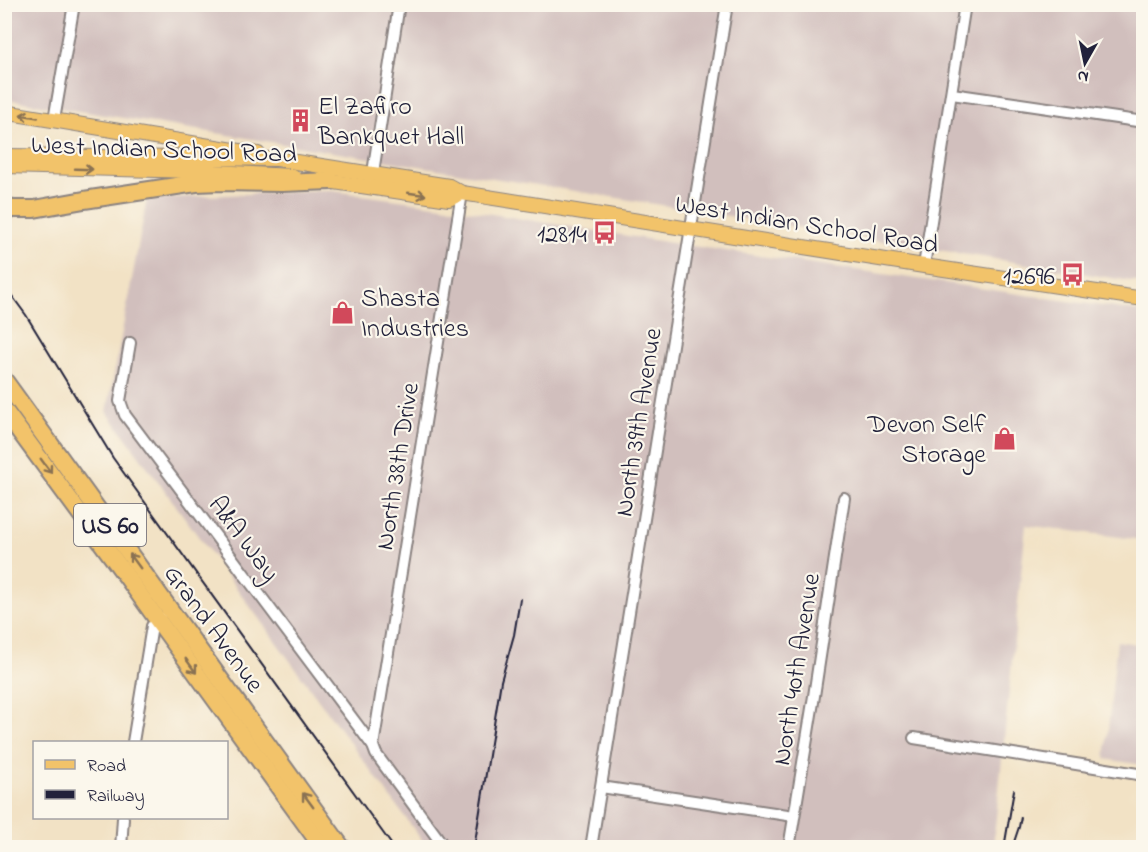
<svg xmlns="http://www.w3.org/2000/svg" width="1148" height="852" viewBox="0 0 1148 852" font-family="'Indie Flower',sans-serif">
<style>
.industrial{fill:#d1bfbd}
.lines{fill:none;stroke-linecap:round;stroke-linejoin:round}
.minor-casing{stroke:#8a8280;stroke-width:14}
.major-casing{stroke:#8a8280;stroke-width:16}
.highway-casing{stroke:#8a8280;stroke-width:20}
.minor{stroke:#fff;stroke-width:10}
.major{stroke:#f2c36a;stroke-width:14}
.highway{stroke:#f2c36a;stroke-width:16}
.rail{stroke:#22223b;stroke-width:2}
.oneway{stroke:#8a7252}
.labels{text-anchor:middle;stroke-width:4.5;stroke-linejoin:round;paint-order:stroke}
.shield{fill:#fbf7ec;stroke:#636270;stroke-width:1.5}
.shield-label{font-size:24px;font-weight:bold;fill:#22223b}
.poi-label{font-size:26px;fill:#22223b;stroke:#fbf7ec;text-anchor:end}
.street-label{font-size:26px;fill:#22223b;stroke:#fbf7ec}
</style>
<rect width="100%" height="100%" fill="#fbf7ec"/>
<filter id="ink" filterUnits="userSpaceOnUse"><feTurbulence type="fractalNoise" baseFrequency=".0167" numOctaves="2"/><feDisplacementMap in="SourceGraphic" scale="12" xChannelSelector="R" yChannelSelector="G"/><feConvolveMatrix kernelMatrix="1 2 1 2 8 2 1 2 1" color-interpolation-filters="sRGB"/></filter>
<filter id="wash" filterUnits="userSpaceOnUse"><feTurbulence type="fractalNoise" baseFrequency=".008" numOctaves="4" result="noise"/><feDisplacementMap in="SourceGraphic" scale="24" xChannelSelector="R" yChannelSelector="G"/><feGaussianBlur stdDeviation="1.35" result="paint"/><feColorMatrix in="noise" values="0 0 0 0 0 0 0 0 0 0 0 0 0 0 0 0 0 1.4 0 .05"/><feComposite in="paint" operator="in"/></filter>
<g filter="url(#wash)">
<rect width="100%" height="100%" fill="#f2e2c5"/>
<!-- industrial -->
<g class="industrial">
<path d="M4 5H1143V283L5 99Z"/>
<path d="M325 190 442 206 678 244 1143 312V540L1026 525 993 847H427L107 412 147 199Z"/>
<path d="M1117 641 1143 645V765L1105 759Z"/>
</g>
</g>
<g filter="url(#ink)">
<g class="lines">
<defs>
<g id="minor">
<path d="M952 94 1144 122"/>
<path d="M54 120 74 4"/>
<path d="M372 179 399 4"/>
<path d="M924 266 965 4"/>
<path d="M130 343 120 401 125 415 373 746 376 754 445 848"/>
<path d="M914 738 1144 775"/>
<path d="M133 742 152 626 160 617"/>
<path d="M373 746 462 193"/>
<path d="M601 787 794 816"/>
<path d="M121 848 123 818"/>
<path d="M591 848 727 4"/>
<path d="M789 848 814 696 844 498"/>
</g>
<g id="major">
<path d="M4 112 258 154"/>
<path d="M4 156 277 159 449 186 462 193 924 266 1144 299"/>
<path d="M4 166 194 171 293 176"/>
<path d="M321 180 449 199 462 193"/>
</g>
<g id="highway">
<path d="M4 207 14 209H34L84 200 196 183 220 182 282 183 331 181"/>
<path d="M4 380 342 848"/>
<path d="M4 410 127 577 157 619 323 848"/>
</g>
</defs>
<!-- minor casing -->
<use href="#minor" class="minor-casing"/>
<!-- major casing -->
<use href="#major" class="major-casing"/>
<!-- highway casing -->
<use href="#highway" class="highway-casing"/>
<!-- minor -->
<use href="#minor" class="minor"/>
<!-- major -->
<use href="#major" class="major"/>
<!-- highway -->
<use href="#highway" class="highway"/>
<!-- rail -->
<g class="rail">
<path d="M4 285 26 315 113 458 394 848"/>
<path d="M474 848 501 681 514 635 520 599"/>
<path d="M1004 848 1014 790"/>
<path d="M1012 848 1019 827 1021 817"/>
</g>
</g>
<!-- one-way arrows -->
<defs><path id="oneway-shaft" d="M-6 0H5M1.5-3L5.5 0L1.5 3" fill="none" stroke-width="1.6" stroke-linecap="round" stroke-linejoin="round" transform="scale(1.5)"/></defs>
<g class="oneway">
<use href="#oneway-shaft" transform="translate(29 116) rotate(-170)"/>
<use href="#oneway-shaft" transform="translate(84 169) rotate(2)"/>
<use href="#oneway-shaft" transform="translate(417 194) rotate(8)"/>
<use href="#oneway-shaft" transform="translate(46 466) rotate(54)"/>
<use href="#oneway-shaft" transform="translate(135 561) rotate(-126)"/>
<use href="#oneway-shaft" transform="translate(191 666) rotate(54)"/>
<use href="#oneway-shaft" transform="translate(308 800) rotate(-126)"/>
</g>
</g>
<!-- icons -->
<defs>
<symbol id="building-bare" viewBox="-9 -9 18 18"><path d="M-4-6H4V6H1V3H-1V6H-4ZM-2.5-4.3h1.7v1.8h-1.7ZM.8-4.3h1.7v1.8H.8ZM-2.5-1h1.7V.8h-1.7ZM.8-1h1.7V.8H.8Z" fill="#d1495b" stroke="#fbf7ec" stroke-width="2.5" paint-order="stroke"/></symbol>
<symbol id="bus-bare" viewBox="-9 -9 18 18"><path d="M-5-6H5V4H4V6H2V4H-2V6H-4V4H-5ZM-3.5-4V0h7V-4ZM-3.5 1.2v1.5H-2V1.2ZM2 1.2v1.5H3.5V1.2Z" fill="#d1495b" stroke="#fbf7ec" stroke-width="2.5" paint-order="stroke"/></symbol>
<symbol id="shop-bare" viewBox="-9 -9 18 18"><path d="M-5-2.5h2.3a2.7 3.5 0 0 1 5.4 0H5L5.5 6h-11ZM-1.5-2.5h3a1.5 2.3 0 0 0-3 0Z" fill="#d1495b" stroke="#fbf7ec" stroke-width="2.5" paint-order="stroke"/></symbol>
</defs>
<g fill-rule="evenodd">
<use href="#building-bare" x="284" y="104" width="33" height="33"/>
<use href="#bus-bare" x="588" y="216" width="33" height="33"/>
<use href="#bus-bare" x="1056" y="258" width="33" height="33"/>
<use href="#shop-bare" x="326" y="296" width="33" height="33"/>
<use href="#shop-bare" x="988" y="422" width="33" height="33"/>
</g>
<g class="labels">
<!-- shield labels -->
<rect class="shield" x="74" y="504" width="72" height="42" rx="4.5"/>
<g class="shield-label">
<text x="110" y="533">US 60</text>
</g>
<!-- poi labels -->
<g class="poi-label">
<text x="318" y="114" text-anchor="start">El Zafiro<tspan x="318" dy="30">Bankquet Hall</tspan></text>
<text x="587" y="242">12814</text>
<text x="1055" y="284">12696</text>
<text x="361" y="306" text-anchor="start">Shasta<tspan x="361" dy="30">Industries</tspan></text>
<text x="986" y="432">Devon Self<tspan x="986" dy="30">Storage</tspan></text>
</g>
<!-- street labels -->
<g class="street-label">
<text transform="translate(164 148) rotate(2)" y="9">West Indian School Road</text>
<text transform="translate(807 223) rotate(9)" y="9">West Indian School Road</text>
<text transform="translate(637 422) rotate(-81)" y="9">North 39th Avenue</text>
<text transform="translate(396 466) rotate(-81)" y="9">North 38th Drive</text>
<text transform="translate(245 538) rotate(53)" y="9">A&amp;A Way</text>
<text transform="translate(215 628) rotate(54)" y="9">Grand Avenue</text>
<text transform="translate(795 669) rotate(-81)" y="9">North 40th Avenue</text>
</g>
</g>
<!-- margin -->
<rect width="1148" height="852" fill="none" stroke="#fbf7ec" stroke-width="24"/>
<!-- legend -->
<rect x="33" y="741" width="195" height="78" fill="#fbf7ec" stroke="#a4a2a5" stroke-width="1.5"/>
<rect x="45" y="760" width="30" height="9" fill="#f2c36a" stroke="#a4a2a5" stroke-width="1.5"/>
<text x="87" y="771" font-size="18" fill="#22223b">Road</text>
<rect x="45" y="790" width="30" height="9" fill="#22223b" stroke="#a4a2a5" stroke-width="1.5"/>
<text x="87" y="801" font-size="18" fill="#22223b">Railway</text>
<!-- north arrow -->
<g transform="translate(1085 63) rotate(189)" stroke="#fbf7ec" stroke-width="4.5" paint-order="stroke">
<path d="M0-4.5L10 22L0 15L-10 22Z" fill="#22223b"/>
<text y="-9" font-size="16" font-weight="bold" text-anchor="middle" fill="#22223b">N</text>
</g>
</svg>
